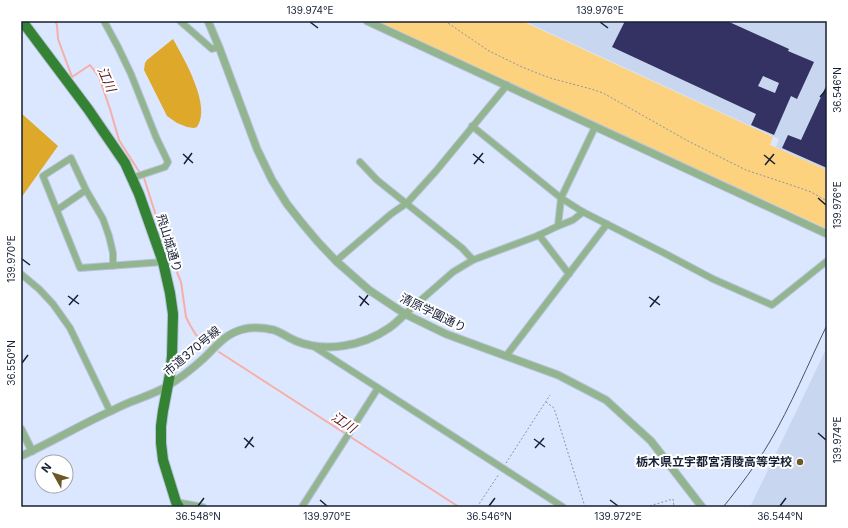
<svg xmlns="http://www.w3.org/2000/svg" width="848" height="528" viewBox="0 0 848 528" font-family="Inter,'Noto Sans JP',sans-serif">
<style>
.built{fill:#c9d6ef}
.green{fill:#fcd27f}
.forest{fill:#dea82a}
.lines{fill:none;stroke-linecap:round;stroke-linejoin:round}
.stream{stroke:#f7aea9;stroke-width:2}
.building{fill:#343163;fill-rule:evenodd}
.minor-casing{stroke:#b8c3da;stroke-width:8}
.tertiary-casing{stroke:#b8c3da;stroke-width:9}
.trunk-casing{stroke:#b8c3da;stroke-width:12}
.path{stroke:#8994aa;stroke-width:1;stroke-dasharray:2 2;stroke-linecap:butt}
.minor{stroke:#92b590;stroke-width:6}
.tertiary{stroke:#92b590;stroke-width:7}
.trunk{stroke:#348234;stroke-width:10}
.tram{stroke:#495469;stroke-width:1}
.ticks{fill:none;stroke:#162035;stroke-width:1.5}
.poi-dot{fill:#6e5727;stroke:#fff;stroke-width:1.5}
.labels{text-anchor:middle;stroke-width:4;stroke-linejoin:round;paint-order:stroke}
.street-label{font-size:12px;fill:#162035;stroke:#fff}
.poi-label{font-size:12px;font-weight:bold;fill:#162035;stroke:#fff;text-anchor:end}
.water-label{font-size:13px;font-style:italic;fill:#5f1618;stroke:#fff}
.neatline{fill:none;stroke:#162035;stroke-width:1.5}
.ticks-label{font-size:10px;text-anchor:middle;fill:#162035}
</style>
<rect width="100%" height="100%" fill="#dbe7fe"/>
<!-- built -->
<g class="built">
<path d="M524 21H827V170L776 147 779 139Z"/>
<path d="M827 347V507H750L794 416Z"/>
</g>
<!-- green -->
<path class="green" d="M376 21H522L773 137 770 145 827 170V229Z"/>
<!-- forest -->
<g class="forest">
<path d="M173 39C184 59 212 106 197 127L194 128 187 127 177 123 167 116 144 70 145 63 147 60Z"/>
<path d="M21 113 58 146 21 198Z"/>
</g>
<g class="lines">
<!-- stream -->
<g class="stream">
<path d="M55 21 57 25 58 39 72 77 90 65 99 77 110 109 119 140 140 173"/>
<path d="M141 176 144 178 163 238 181 282 186 317 190 325 196 335 209 345"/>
<path d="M219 352 459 507"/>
</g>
</g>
<!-- building -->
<g class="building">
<path d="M625 21H727L789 49 788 51 814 62 797 99 791 96 774 135 751 125 756 114 612 47ZM763 76 779 83 775 93 758 86Z"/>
<path d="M827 84V168L782 148 788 135 801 140Z"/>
</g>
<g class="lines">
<defs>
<g id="minor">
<path d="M104 21 118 47 131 74 156 137 168 162 165 167 132 178"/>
<path d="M180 21 212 49 219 47"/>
<path d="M472 126 561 198 583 212 664 253 713 279 772 305 827 261"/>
<path d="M360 162 377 180 462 248 473 260"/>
<path d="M57 210 86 190"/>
<path d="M558 226 573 220 583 212"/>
<path d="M539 235 569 274"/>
<path d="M336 261 391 214 407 203 436 171 507 85"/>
<path d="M113 266V253L109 236 103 219 86 190 71 158 43 176 80 268 163 262"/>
<path d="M21 274 39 289 53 304 70 328 110 411"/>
<path d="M405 314 453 272 473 260 537 236 558 226 561 198 595 127"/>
<path d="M313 346 563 507"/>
<path d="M506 356 607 224"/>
<path d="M176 502 203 507"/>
<path d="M302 507 378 388"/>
</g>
<g id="tertiary">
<path d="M208 21 219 47 257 149 272 180 287 204 302 223 318 242 336 261 369 290 405 314 446 334 558 375 606 400 651 441 702 507"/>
<path d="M367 21 827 234"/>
<path d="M21 429 32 451"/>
<path d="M21 456C52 442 80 425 111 411 119 407 127 403 136 400 146 396 157 392 166 387 179 379 192 369 203 359 217 346 224 334 244 329 253 327 265 328 274 330 282 333 289 338 296 341 325 353 363 346 389 328 395 324 400 319 405 314"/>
</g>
<path id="trunk" d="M22 21 88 109 125 163 139 194 163 262 170 293 173 314 172 356 170 374 163 411 161 426V443L163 460 167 473 176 502 179 507"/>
</defs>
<!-- minor casing -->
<use href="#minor" class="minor-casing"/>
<!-- tertiary casing -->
<use href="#tertiary" class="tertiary-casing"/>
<!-- trunk casing -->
<use href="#trunk" class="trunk-casing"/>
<!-- path -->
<g class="path">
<path d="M445 21 489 51 522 67 550 78 591 89 603 93 688 141 746 170 800 188 811 192 827 201"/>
<path d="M546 402 554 408 585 507"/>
<path d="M506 463 550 395"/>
<path d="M477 507 499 474"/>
<path d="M646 507 673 499 674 507"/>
</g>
<!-- minor -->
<use href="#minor" class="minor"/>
<!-- tertiary -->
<use href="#tertiary" class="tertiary"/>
<!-- trunk -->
<use href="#trunk" class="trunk"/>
<!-- tram -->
<path class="tram" d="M724 506C740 486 756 465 769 443 791 406 808 364 827 325"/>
</g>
<!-- ticks -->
<path class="ticks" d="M310 22 318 28M600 22 608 28M820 97 826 90M183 154 193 163M473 154 484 163M764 155 775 164M184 164 192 153M474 164 483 153M765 165 774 154M818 198 826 205M22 259 30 265M68 296 79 304M359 296 369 305M649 297 660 305M69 305 78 295M360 306 368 295M650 307 659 296M22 363 28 355M818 433 826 440M244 438 254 447M534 439 545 447M245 448 253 437M535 448 544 438M320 500 327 506M610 500 618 506M198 506 204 498M489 506 495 498M780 506 786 498"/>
<!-- markers -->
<circle class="poi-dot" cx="800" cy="462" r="4"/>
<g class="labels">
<!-- street labels -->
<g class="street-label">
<text transform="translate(169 243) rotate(73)" y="4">飛山城通り</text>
<text transform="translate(433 313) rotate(26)" y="4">清原学園通り</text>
<text transform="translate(192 351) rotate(-40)" y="4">市道370号線</text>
</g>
<!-- poi labels -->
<g class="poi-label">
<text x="792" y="466">栃木県立宇都宮清陵高等学校</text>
</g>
<!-- water labels -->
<g class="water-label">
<text transform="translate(107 79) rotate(66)" y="5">江川</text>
<text transform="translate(344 422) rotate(33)" y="5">江川</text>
</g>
</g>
<!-- border -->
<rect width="848" height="528" fill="none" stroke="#ffffff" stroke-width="44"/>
<!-- north arrow -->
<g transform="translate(54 474) rotate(309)"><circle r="19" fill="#ffffff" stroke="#a2a6ae"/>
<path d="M0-3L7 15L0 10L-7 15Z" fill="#6e5727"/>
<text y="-6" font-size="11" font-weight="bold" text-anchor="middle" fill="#162035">N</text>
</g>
<rect x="22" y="22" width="804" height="484" class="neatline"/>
<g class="ticks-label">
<text x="310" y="14">139.974°E</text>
<text x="600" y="14">139.976°E</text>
<text transform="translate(837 90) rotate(-90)" y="4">36.546°N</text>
<text transform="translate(837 205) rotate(-90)" y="4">139.976°E</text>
<text transform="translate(11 259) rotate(-90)" y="4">139.970°E</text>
<text transform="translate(11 363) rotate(-90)" y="4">36.550°N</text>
<text transform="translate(837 440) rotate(-90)" y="4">139.974°E</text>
<text x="198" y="520">36.548°N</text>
<text x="327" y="520">139.970°E</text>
<text x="489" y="520">36.546°N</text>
<text x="618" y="520">139.972°E</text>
<text x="780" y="520">36.544°N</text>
</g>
</svg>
